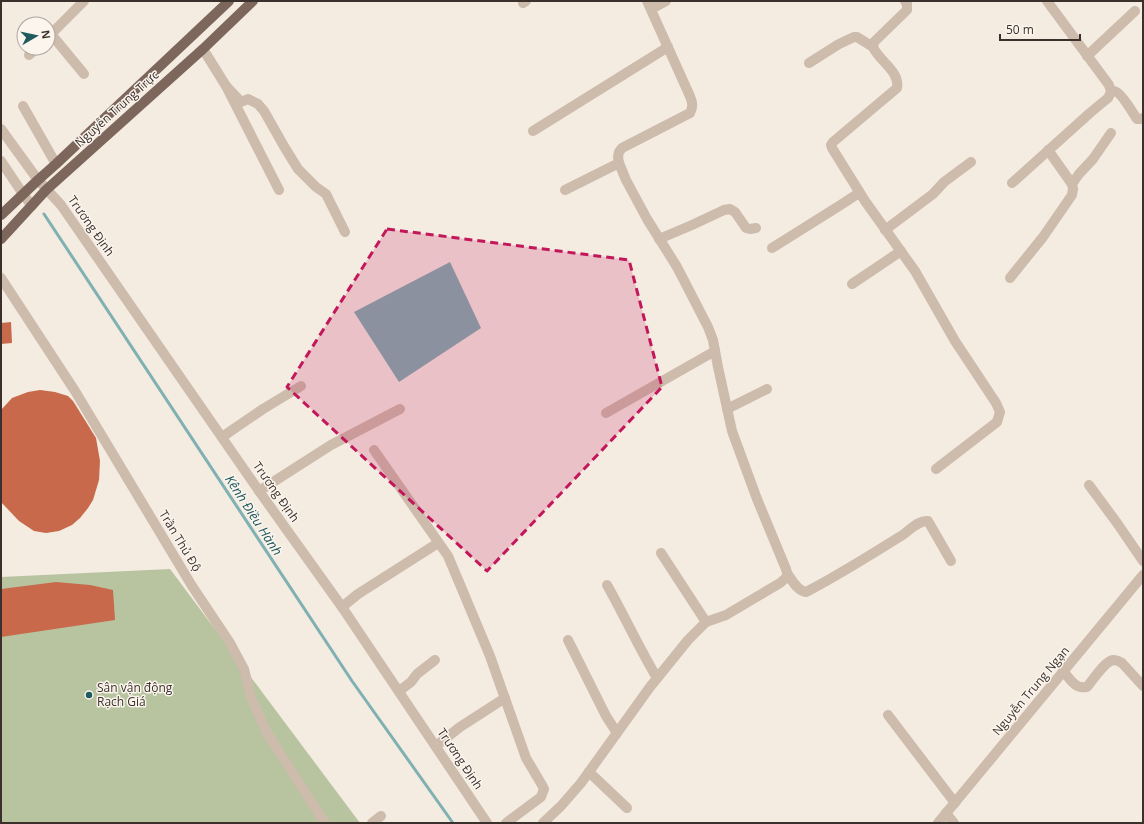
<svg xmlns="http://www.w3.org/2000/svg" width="1144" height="824" viewBox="0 0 1144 824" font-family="'Open Sans',sans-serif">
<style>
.green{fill:#b8c4a0}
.water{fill:#7fb0b2}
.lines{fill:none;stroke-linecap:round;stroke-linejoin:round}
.stream{stroke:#7fb0b2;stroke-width:3}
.building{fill:#c8694b}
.minor{stroke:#cdbbac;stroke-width:10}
.major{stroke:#7d675c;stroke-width:10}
.marked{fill:#c2185b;fill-opacity:0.2;stroke:#c2185b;stroke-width:3;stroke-dasharray:8 5;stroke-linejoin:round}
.poi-dot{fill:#1f5a5e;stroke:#fbf5ee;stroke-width:1.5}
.labels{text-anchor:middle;stroke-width:3;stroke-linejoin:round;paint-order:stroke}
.street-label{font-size:12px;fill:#3b302b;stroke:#fbf5ee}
.poi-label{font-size:12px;fill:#3b302b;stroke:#fbf5ee;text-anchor:start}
.water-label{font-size:13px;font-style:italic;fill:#1f5a5e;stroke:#fbf5ee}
</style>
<rect width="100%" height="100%" fill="#f4ebe1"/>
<!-- green -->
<path class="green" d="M170 569 360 823H1V577Z"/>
<!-- water -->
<path class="water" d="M450 262 481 328 399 382 354 312Z"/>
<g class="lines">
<!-- stream -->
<path class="stream" d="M44 214 352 681 453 823"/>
</g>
<!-- building -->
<g class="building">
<path d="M11 322 12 343 1 344V323Z"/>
<path d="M40 390 55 392 68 396 73 401 96 438 100 461 99 480 93 500 88 508 80 518 72 525 59 531 46 533 34 531 19 521 1 502V410L12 398 28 392Z"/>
<path d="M56 582 90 585 113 590 115 620 1 637V589Z"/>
</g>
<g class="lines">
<!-- minor -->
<g class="minor">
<path d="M905 1 907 4V10L874 42 873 47C879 61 900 71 897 88L833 142 831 145 832 148 865 201 915 271 955 341 996 403 1000 412 997 422 936 469"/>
<path d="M523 3 526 1"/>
<path d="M651 9 666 1"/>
<path d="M51 34 84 74"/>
<path d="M48 37 84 1"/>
<path d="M203 49 226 86 279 190"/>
<path d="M29 55 37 48"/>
<path d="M1087 56 1135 11"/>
<path d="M809 63 839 44 854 37H857L873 47"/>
<path d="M226 86 241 102 248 99 258 104 264 111 285 148 298 169 316 187 326 194 345 232"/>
<path d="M1111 92C1112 92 1113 91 1114 91 1120 91 1133 113 1137 119H1140L1143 118"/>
<path d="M23 106 56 164"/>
<path d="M1 129 38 180 61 205 259 491 342 607 487 823"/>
<path d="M533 131 668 47"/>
<path d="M1 161 23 194 32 206"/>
<path d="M1012 183 1091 112 1108 98 1111 92 1109 85 1047 1"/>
<path d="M1072 184 1079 174 1093 159 1111 133"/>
<path d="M565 190 619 163"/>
<path d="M885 230 933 194 944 182 971 162"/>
<path d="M659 239 692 225 724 210 730 209 735 212 746 228 750 229 756 228"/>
<path d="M772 248 839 206 859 193"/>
<path d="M1 278 75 391 192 586 230 643 244 669 251 698 267 733 325 823"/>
<path d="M1010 278 1043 237 1072 195 1073 189 1072 184 1048 150"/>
<path d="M852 284 901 251"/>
<path d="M727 409 767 389"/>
<path d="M606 413 715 351"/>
<path d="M222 437 263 409 301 386"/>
<path d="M374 450 448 556 490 656 526 758 542 785 544 789 541 797 506 823"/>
<path d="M1089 485 1117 523 1143 561"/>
<path d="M259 491 331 445 400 409"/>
<path d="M661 553 706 622"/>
<path d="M787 573C792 580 797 591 806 592 839 575 870 555 901 536 909 531 918 520 928 521L951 561"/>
<path d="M607 585C624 615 639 648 657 678"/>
<path d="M342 607 358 594 438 543"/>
<path d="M568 640 606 716 617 733"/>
<path d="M1063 671C1071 680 1075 689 1087 687 1093 680 1104 662 1113 660 1116 660 1119 661 1122 663L1143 686"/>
<path d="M399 691 411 682 417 674 435 660"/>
<path d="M888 715 955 803"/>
<path d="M436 746 460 727 505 698"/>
<path d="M589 772 627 808"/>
<path d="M946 813 954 823"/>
<path d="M372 823 381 816"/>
<path d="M543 823 561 806 581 783 650 687 688 640 706 622 726 615 780 583 787 577V573L786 569 757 499 732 431 718 367 713 340 708 327 677 267 647 219 626 180 619 163 618 157 619 152 622 148 690 113C694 106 692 101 689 94L647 1"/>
<path d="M938 823 1143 575"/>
</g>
<!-- major -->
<g class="major">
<path d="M1 215 38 180 56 164 229 1"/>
<path d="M1 239 46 190 203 49 253 1"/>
</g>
</g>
<!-- marked area -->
<path class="marked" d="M387 229 629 260 662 387 487 571 287 387Z"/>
<!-- markers -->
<circle class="poi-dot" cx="89" cy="695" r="4"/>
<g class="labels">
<!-- street labels -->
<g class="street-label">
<text transform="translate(117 109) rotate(-42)" y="4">Nguyễn Trung Trực</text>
<text transform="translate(91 226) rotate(55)" y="4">Trương Định</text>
<text transform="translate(276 492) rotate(55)" y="4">Trương Định</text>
<text transform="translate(180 541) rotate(59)" y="4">Trần Thủ Độ</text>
<text transform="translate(1031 691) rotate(-50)" y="4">Nguyễn Trung Ngạn</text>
<text transform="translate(460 759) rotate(56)" y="4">Trương Định</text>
</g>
<!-- poi labels -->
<g class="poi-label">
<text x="97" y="692">Sân vận động<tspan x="97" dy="14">Rạch Giá</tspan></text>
</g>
<!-- water labels -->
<g class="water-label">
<text transform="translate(254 515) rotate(57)" y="5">Kênh Điều Hành</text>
</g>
</g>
<!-- border -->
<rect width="1144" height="824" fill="none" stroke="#3b302b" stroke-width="4"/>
<!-- north arrow -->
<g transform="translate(36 36) rotate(81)"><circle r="19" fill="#fbf5ee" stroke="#aea6a0"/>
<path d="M0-3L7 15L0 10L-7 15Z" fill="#1f5a5e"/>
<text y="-6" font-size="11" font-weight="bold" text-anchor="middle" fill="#3b302b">N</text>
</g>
<!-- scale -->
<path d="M1000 34v6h80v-6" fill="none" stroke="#3b302b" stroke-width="2"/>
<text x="1006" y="34" font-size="12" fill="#3b302b" stroke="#fbf5ee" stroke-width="3" paint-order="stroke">50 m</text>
</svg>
